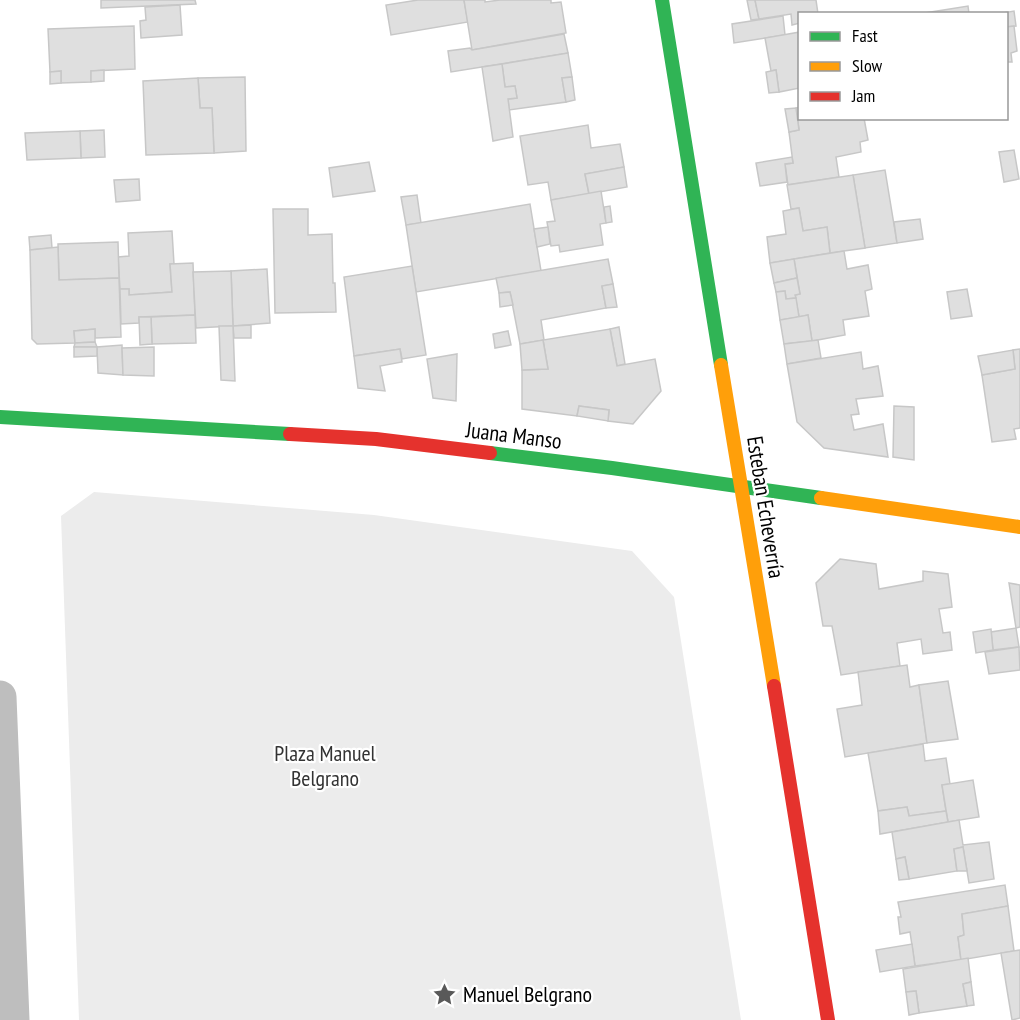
<svg xmlns="http://www.w3.org/2000/svg" width="1020" height="1020" viewBox="0 0 1020 1020" font-family="'PT Sans Narrow',sans-serif">
<style>
.green{fill:#ececec}
.building{fill:#dfdfdf;stroke:#c7c7c7;stroke-width:1.5}
.lines{fill:none;stroke-linecap:round;stroke-linejoin:round}
.street{stroke:#bebebe;stroke-width:33}
.fast{stroke:#30b455;stroke-width:14}
.slow{stroke:#ff9f0a;stroke-width:14}
.jam{stroke:#e5322d;stroke-width:14}
.labels{text-anchor:middle;stroke-width:4.5;stroke-linejoin:round;paint-order:stroke}
.street-label{font-size:22px;fill:#000;stroke:#fff}
.park-label{font-size:22px;fill:#333;stroke:#fff}
.poi-label{font-size:22px;fill:#000;stroke:#fff;text-anchor:start}
</style>
<rect width="100%" height="100%" fill="#fff"/>
<!-- green -->
<path class="green" d="M94 492 374 515 632 551 674 597 741 1020H79L61 516Z"/>
<!-- building -->
<g class="building">
<path d="M101 0H195L196 4 101 8Z"/>
<path d="M418 0H464L468 22 391 35 386 5Z"/>
<path d="M464 0H485V2L500 0H551V3L561 2 566 33 472 50Z"/>
<path d="M747 0H755L759 19 751 20Z"/>
<path d="M755 0H816L818 14H800V23L792 25 791 14 759 19Z"/>
<path d="M180 5 182 35 141 38 140 21 146 20 145 7Z"/>
<path d="M968 6 969 14H925V13Z"/>
<path d="M1014 11 1016 26 1006 27V14H997Z"/>
<path d="M783 16 785 35 734 43 732 24Z"/>
<path d="M134 26 135 69 91 71V82L61 83V71L50 72 48 29Z"/>
<path d="M1014 26 1017 51 1011 53 1012 62H1006V27Z"/>
<path d="M800 32V88L779 92 776 70 771 71 765 38Z"/>
<path d="M564 34 568 53 451 72 448 51 470 48 472 50Z"/>
<path d="M568 53 572 77 562 78 566 102 509 110 508 99 517 98 515 86 505 87 502 64Z"/>
<path d="M502 64 505 87 515 86 517 98 508 99 513 137 493 141 482 67Z"/>
<path d="M104 70V81L91 82V71Z"/>
<path d="M776 70 779 92 769 93 766 72Z"/>
<path d="M61 71V83L50 84V72Z"/>
<path d="M245 77 246 151 214 153 212 108H200L198 78Z"/>
<path d="M572 77 575 100 566 102 562 78Z"/>
<path d="M198 78 200 108H212L214 153 146 155 143 81Z"/>
<path d="M800 107V118H864L868 140 860 142 861 152 836 157 839 177 788 185 785 164 793 163 789 132 799 130 796 108Z"/>
<path d="M796 108 799 130 789 132 785 109Z"/>
<path d="M588 125 591 148 620 144 624 167 585 174 589 194 551 200 548 182 528 185 520 136Z"/>
<path d="M104 130 105 157 81 158 80 131Z"/>
<path d="M80 131 81 158 27 160 25 133Z"/>
<path d="M1014 150 1019 179 1004 182 999 152Z"/>
<path d="M792 157 793 163 785 164 787 182 760 186 756 163Z"/>
<path d="M369 162 375 191 333 197 329 168Z"/>
<path d="M624 167 627 187 589 194 585 174Z"/>
<path d="M885 170 897 243 865 248 853 175Z"/>
<path d="M853 175 865 248 830 253 827 227 803 231 799 208 791 209 787 185Z"/>
<path d="M139 179 140 200 116 202 114 180Z"/>
<path d="M601 191 606 223 600 224 603 245 560 252 559 245 551 246 547 222 555 221 551 200Z"/>
<path d="M417 195 421 223 406 225 401 197Z"/>
<path d="M530 204 541 271 416 292 406 225Z"/>
<path d="M610 206 612 222 606 223 604 207Z"/>
<path d="M799 208 803 231 827 227 830 253 770 263 767 237 786 234 783 211Z"/>
<path d="M273 209H308V235L332 234 333 283H335L336 312 275 313Z"/>
<path d="M920 219 923 239 897 243 894 222Z"/>
<path d="M548 227 550 244 537 247 534 229Z"/>
<path d="M172 231 174 264H170L172 292 129 295V289H120L118 257 129 256 128 233Z"/>
<path d="M51 235 52 248 30 250 29 237Z"/>
<path d="M118 242 119 278 59 280 58 244Z"/>
<path d="M58 247 59 280 119 278 121 337 95 338V329L74 331 75 343 37 344 32 339 30 250Z"/>
<path d="M844 251 847 269 868 265 872 289 865 291 869 316 843 320 845 335 812 341 808 315 799 317 795 295 800 294 794 259Z"/>
<path d="M608 259 613 284 602 286 606 308 541 320 544 340 520 344 510 292 499 293 496 278Z"/>
<path d="M794 259 797 278 774 283 770 263Z"/>
<path d="M193 263 195 315 139 317V323L121 324 120 289H129V295L172 292 170 264Z"/>
<path d="M412 266 426 355 402 359 400 349 354 356 344 277Z"/>
<path d="M267 269 270 323 233 326 231 271Z"/>
<path d="M231 271 233 326 196 328 193 272Z"/>
<path d="M797 278 800 294 795 295 796 298 786 299 785 291 776 292 774 283Z"/>
<path d="M613 284 617 307 606 308 602 286Z"/>
<path d="M967 289 972 316 951 319 947 292Z"/>
<path d="M785 291 786 299 796 298 799 317 780 320 776 292Z"/>
<path d="M510 292 513 305 500 307 499 293Z"/>
<path d="M195 315 196 343 152 344 151 317Z"/>
<path d="M808 315 812 341 784 344 780 320Z"/>
<path d="M139 317H151L152 344 140 345Z"/>
<path d="M251 325V338H234L233 326Z"/>
<path d="M219 326H233L235 381 221 380Z"/>
<path d="M619 327 625 364 617 366 610 329Z"/>
<path d="M95 329V342L75 343 74 331Z"/>
<path d="M610 329 617 366 655 359 661 391 633 424 608 421 609 410 579 406 577 416 522 409V370L548 369 543 340Z"/>
<path d="M508 331 511 345 495 348 493 334Z"/>
<path d="M543 340 548 369 522 370 520 344Z"/>
<path d="M818 340 821 358 787 364 784 344Z"/>
<path d="M95 342 97 347H74L75 343Z"/>
<path d="M122 345 123 375 98 373 97 347Z"/>
<path d="M74 347H97V356L74 357Z"/>
<path d="M154 347V376L123 375 122 348Z"/>
<path d="M400 349 402 362 380 366 385 391 358 388 354 356Z"/>
<path d="M1020 349V428L1014 429 1016 439 992 442 982 375 1015 369 1013 350Z"/>
<path d="M1013 350 1015 369 982 375 978 356Z"/>
<path d="M861 352 863 369 878 366 883 396 856 399 859 414 851 415 854 430 883 424 888 457 824 448 797 422 787 364Z"/>
<path d="M457 354 456 401 433 398 427 359Z"/>
<path d="M579 406 609 410 608 421 577 416Z"/>
<path d="M894 406 914 407V460L893 457Z"/>
<path d="M840 559 876 564 879 589 923 581V571L948 574 952 607 939 609 943 633 950 632 952 650 923 654 921 639 897 643 900 666 841 675 832 626H823L816 583Z"/>
<path d="M1009 583 1020 585V627L1016 628Z"/>
<path d="M1016 628 1019 647 993 650 991 632Z"/>
<path d="M991 629 993 650 976 653 973 632Z"/>
<path d="M1019 647 1020 670 989 674 985 652Z"/>
<path d="M907 665 910 687 919 685 927 743 845 757 837 709 862 705 858 672Z"/>
<path d="M948 681 958 739 927 743 919 685Z"/>
<path d="M923 744 925 761 946 758 950 784 942 785 946 811 909 816 907 807 878 811 868 753Z"/>
<path d="M973 780 979 817 948 822 942 785Z"/>
<path d="M907 807 909 816 946 811 948 822 880 834 878 811Z"/>
<path d="M959 820 963 845 989 842 994 879 969 883 963 847 954 849 957 871 909 879 905 857 896 859 892 832Z"/>
<path d="M963 847 967 871H957L954 849Z"/>
<path d="M905 857 909 879 899 880 896 859Z"/>
<path d="M1005 885 1008 906 962 914 964 935 958 937 961 960 915 966 910 932 900 934 898 917H901L898 902Z"/>
<path d="M1008 906 1014 951 961 960 958 937 964 935 962 914Z"/>
<path d="M912 944 915 966 880 972 876 950Z"/>
<path d="M1020 950V1018L1012 1020 1001 953Z"/>
<path d="M968 958 971 982 963 984 967 1006 919 1013 916 991 906 992 903 969Z"/>
<path d="M971 982 974 1005 967 1006 963 984Z"/>
<path d="M916 991 919 1013 909 1015 906 992Z"/>
</g>
<g class="lines">
<!-- street -->
<path class="street" d="M0 697 13 1020"/>
<!-- fast -->
<g class="fast">
<path d="M662 0 721 365"/>
<path d="M0 417 290 434"/>
<path d="M490 453 612 468 821 498"/>
</g>
<!-- slow -->
<g class="slow">
<path d="M721 365 774 686"/>
<path d="M821 498 1020 527"/>
</g>
<!-- jam -->
<g class="jam">
<path d="M290 434 376 439 490 453"/>
<path d="M774 686 828 1020"/>
</g>
</g>
<!-- icons -->
<defs>
<symbol id="sight-bare" viewBox="-9 -9 18 18"><path d="M0-6L1.8-2.2L6-1.7L2.9 1.2L3.7 5.4L0 3.3L-3.7 5.4L-2.9 1.2L-6-1.7L-1.8-2.2Z" fill="#595959" stroke="#fff" stroke-width="2.5" paint-order="stroke"/></symbol>
</defs>
<g fill-rule="evenodd">
<use href="#sight-bare" x="428" y="978" width="33" height="33"/>
</g>
<g class="labels">
<!-- street labels -->
<g class="street-label">
<text transform="translate(514 435) rotate(7)" y="8">Juana Manso</text>
<text transform="translate(766 507) rotate(81)" y="8">Esteban Echeverría</text>
</g>
<!-- park labels -->
<g class="park-label">
<text x="325" y="761">Plaza Manuel<tspan x="325" dy="25">Belgrano</tspan></text>
</g>
<!-- poi labels -->
<g class="poi-label">
<text x="463" y="1002">Manuel Belgrano</text>
</g>
</g>
<!-- legend -->
<rect x="798" y="12" width="210" height="108" fill="#ffffff" stroke="#999999" stroke-width="1.5"/>
<rect x="810" y="32" width="30" height="9" fill="#30b455" stroke="#999999" stroke-width="1.5"/>
<text x="852" y="42" font-size="18" fill="#000000">Fast</text>
<rect x="810" y="62" width="30" height="9" fill="#ff9f0a" stroke="#999999" stroke-width="1.5"/>
<text x="852" y="72" font-size="18" fill="#000000">Slow</text>
<rect x="810" y="92" width="30" height="9" fill="#e5322d" stroke="#999999" stroke-width="1.5"/>
<text x="852" y="102" font-size="18" fill="#000000">Jam</text>
</svg>
